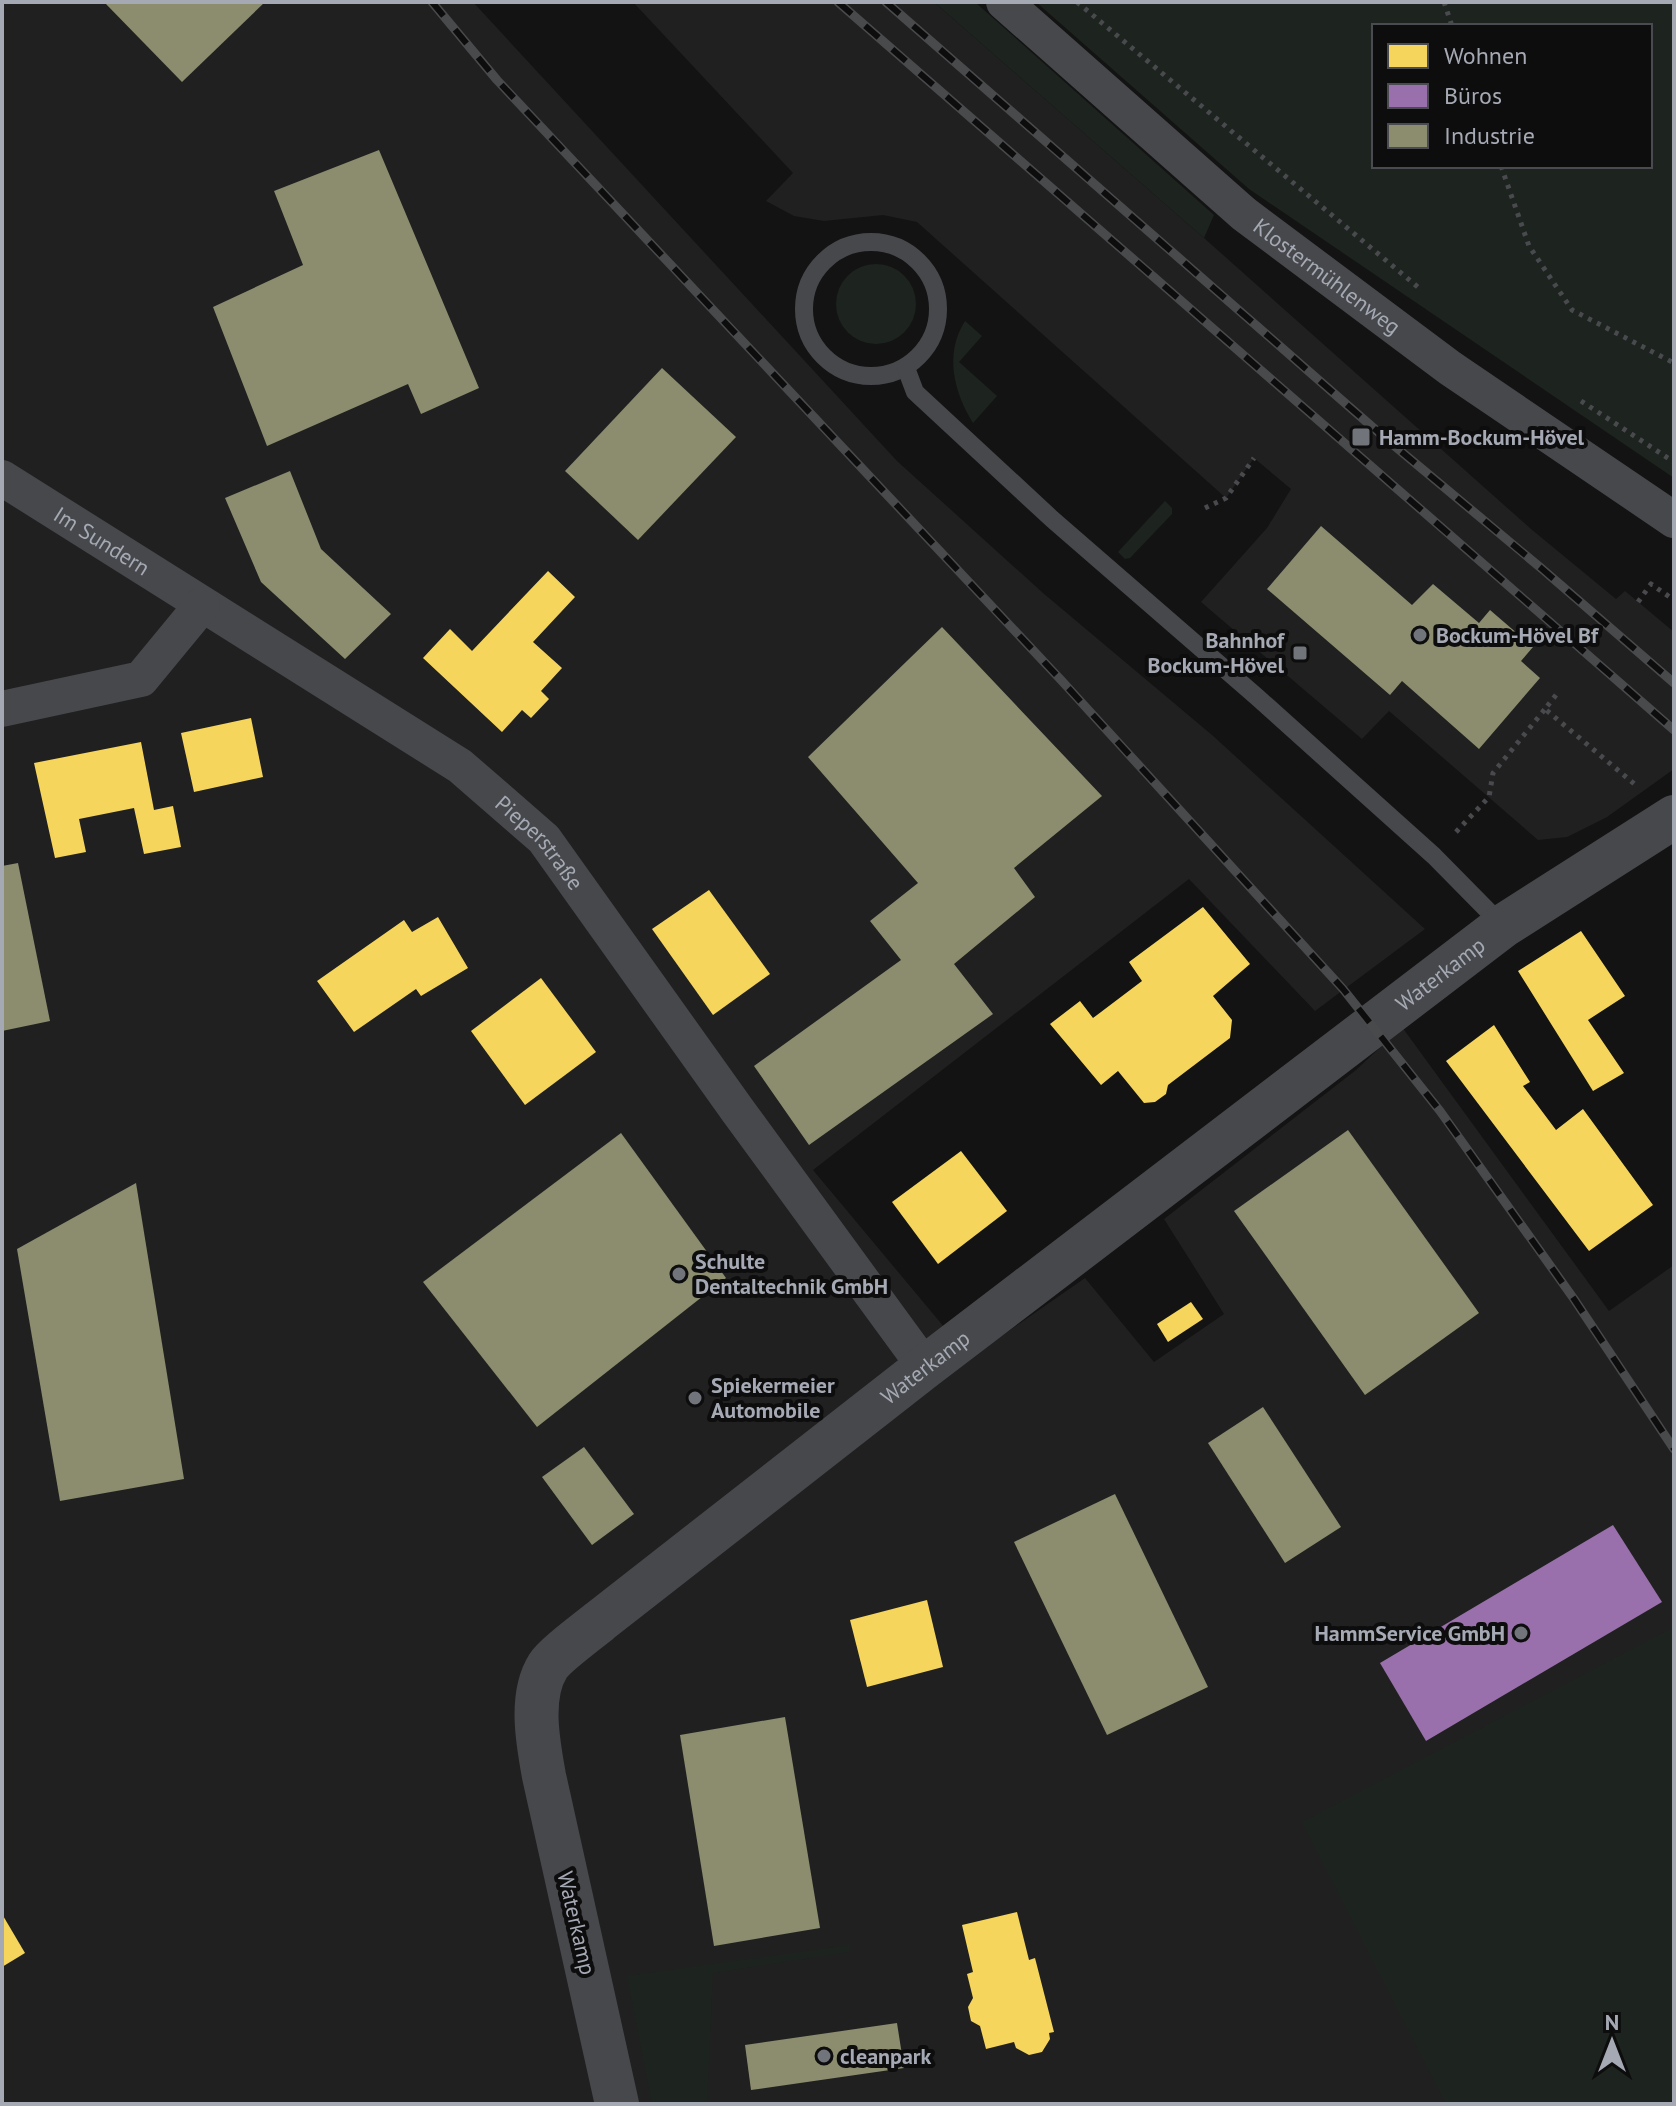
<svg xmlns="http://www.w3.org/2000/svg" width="1676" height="2106" viewBox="0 0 1676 2106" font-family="'PT Sans',sans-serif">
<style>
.built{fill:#202021}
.green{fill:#1d231e;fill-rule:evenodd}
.homes{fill:#f6d55c}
.offices{fill:#9970ab}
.industry{fill:#8c8c6e}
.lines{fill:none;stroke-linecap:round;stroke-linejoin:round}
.path{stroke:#494a4d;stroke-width:5;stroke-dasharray:4 6;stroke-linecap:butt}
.service{stroke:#47484c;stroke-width:18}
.minor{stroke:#47484c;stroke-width:36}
.tertiary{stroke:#47484c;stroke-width:44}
.rail-casing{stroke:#494a4c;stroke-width:9}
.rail{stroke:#0d0d0e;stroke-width:6;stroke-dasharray:18;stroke-linecap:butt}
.poi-dot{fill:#72747b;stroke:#0d0d0e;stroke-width:3}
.labels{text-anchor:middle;stroke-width:8;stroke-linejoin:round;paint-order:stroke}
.street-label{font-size:22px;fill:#a5a9b3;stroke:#0d0d0e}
.poi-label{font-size:22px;font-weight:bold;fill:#a5a9b3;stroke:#0d0d0e;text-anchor:start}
</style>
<rect width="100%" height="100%" fill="#131313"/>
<!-- built -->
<g class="built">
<path d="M2 2H473L897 461 1043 593 1212 735 1425 929 1315 1011 1189 879 813 1170 970 1358 1085 1278 1154 1362 1224 1314 1164 1219 1356 1070 1402 1027 1609 1311 1674 1265V2104H2Z"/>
<path d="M633 2H934L1204 238 1531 529 1616 599 1625 591 1674 632V769L1607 817 1567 837 1538 840 1389 711 1362 739 1201 602 1267 528 1291 489 1254 458 1226 498 917 222 883 215 824 221 794 216 766 201 793 173Z"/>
</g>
<!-- green -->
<g class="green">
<path d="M934 2H975L1214 215 1204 238Z"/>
<path d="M1036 2H1674V478L1249 189ZM1374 26H1650V166H1374Z"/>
<circle cx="876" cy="304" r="40"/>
<path d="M965 321 982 336 959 362 997 396 973 423C954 392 944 354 965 321Z"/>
<path d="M1165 501 1172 508V514L1130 558 1125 559 1118 552Z"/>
<path d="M1674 1627V2104H1446L1302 1822Z"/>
<path d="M849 1945 850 1952 713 1973 707 2104H652L627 1976Z"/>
</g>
<!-- homes -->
<g class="homes">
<path d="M548 571 575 597 533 642 562 668 541 691 549 699 531 718 522 710 502 732 423 658 450 629 472 651Z"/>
<path d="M251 718 263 777 194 792 181 733Z"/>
<path d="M141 742 154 810 173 806 181 847 144 854 134 808 79 819 86 852 55 858 34 763Z"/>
<path d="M709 890 770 974 713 1015 652 929Z"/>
<path d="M1203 907 1250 964 1213 996 1232 1020 1230 1038 1168 1085 1166 1094 1155 1102 1144 1103 1118 1071 1101 1085 1050 1024 1080 1001 1093 1018 1101 1012 1142 981 1129 962Z"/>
<path d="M438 917 468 968 421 996 416 989 354 1032 317 981 404 920 412 932Z"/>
<path d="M1581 931 1625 996 1588 1020 1624 1073 1593 1091 1518 971Z"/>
<path d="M541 978 596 1052 525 1105 471 1031Z"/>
<path d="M1494 1025 1530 1082 1523 1086 1556 1130 1583 1109 1653 1205 1589 1251 1446 1061Z"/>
<path d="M961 1151 1007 1211 938 1264 892 1202Z"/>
<path d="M1191 1302 1203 1319 1168 1342 1157 1324Z"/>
<path d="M927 1600 943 1667 867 1687 850 1620Z"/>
<path d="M1017 1912 1029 1960 1035 1958 1054 2032 1049 2033 1050 2039 1042 2052 1029 2055 1016 2048 1014 2042 986 2049 980 2026 971 2021 968 2007 973 1998 967 1974 973 1972 962 1925Z"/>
<path d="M2 1914 25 1953 2 1967Z"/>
</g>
<!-- offices -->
<path class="offices" d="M1613 1525 1662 1602 1426 1741 1380 1663Z"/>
<!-- industry -->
<g class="industry">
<path d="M104 2H265L182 82Z"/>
<path d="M379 150 479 388 421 414 408 384 267 446 213 307 303 265 274 191Z"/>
<path d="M662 368 736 437 638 540 565 471Z"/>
<path d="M290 471 321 549 391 614 345 659 261 582 225 498Z"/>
<path d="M1321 526 1412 605 1433 584 1479 623 1490 610 1533 647 1521 661 1540 678 1479 749 1402 681 1390 695 1267 589Z"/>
<path d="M942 627 1102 796 1014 868 1035 897 954 964 993 1014 809 1145 754 1066 901 960 870 921 918 883 808 757Z"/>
<path d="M18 863 50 1021 2 1031V866Z"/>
<path d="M1348 1130 1479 1313 1365 1395 1234 1211Z"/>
<path d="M621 1133 726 1278 537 1427 423 1282Z"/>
<path d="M136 1183 184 1479 60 1501 17 1249Z"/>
<path d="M1263 1407 1341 1527 1285 1563 1208 1443Z"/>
<path d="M584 1447 634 1514 592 1545 542 1477Z"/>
<path d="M1115 1494 1208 1687 1107 1735 1014 1542Z"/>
<path d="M785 1717 820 1928 714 1946 680 1735Z"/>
<path d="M897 2023 904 2068 751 2090 745 2045Z"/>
</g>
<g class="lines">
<!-- path -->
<g class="path">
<path d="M1077 2 1419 288"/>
<path d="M1444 2 1452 26"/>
<path d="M1501 166 1529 246 1572 310 1674 363"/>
<path d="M1581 401 1674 462"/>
<path d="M1205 508 1226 498 1254 458"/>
<path d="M1638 602 1651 584 1674 600"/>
<path d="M1556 695 1545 709 1638 787"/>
<path d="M1456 832 1489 797 1493 773 1545 709"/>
</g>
<!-- service -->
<g class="service">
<circle cx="871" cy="309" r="67"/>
<path d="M906 368 915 392 1052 519 1257 697 1434 856 1503 926"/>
</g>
<!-- minor -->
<g class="minor">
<path id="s1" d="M1004 2 1244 214 1450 368 1674 520"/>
<path id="s2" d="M2 478 460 766 544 839 738 1111 925 1367"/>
<path d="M2 709 141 679 202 605"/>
</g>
<!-- tertiary -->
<path class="tertiary" id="s3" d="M617 2104 544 1776C538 1743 529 1696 548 1666 555 1655 588 1631 600 1621L925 1367 1503 926 1674 817"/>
<defs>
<g id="rail">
<path d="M432 2 497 80 1061 680 1343 989 1440 1111 1574 1299 1674 1449"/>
<path d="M838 2 1674 730"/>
<path d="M886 2 1385 438 1541 568 1674 683"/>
</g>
</defs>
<!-- rail casing -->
<use href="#rail" class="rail-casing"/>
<!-- rail -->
<use href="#rail" class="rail"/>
</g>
<!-- markers -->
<g class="poi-dot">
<rect x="1351" y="427" width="20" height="20" rx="4"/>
<circle cx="1420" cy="635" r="8"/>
<rect x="1292" y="645" width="16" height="16" rx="4"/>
<circle cx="679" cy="1274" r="8"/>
<circle cx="695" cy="1398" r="8"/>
<circle cx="1521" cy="1633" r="8"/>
<circle cx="824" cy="2056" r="8"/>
</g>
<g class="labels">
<!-- street labels -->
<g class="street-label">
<text dy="8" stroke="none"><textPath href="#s1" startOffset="424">Klostermühlenweg</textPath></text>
<text dy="8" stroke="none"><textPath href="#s2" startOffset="118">Im Sundern</textPath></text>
<text dy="8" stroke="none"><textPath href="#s2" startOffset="652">Pieperstraße</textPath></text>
<text dy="8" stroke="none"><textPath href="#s3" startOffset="1578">Waterkamp</textPath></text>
<text dy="8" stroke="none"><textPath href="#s3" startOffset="930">Waterkamp</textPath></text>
<text transform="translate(577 1923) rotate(77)" y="8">Waterkamp</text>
</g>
<!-- poi labels -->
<g class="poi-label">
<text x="1379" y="445">Hamm-Bockum-Hövel</text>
<text x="1436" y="643">Bockum-Hövel Bf</text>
<text x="1284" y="648" text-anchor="end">Bahnhof<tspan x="1284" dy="25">Bockum-Hövel</tspan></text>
<text x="695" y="1269">Schulte<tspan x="695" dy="25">Dentaltechnik GmbH</tspan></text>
<text x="711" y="1393">Spiekermeier<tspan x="711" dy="25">Automobile</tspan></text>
<text x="1505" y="1641" text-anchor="end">HammService GmbH</text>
<text x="840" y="2064">cleanpark</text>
</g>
</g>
<!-- border -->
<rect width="1676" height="2106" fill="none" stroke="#a5a9b3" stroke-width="8"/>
<!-- legend -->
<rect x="1372" y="24" width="280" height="144" fill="#0d0d0e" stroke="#4a4b50" stroke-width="2"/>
<rect x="1388" y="44" width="40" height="24" fill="#f6d55c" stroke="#4a4b50" stroke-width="2"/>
<text x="1444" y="64" font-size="24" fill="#a5a9b3">Wohnen</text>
<rect x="1388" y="84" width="40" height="24" fill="#9970ab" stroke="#4a4b50" stroke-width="2"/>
<text x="1444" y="104" font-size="24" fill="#a5a9b3">Büros</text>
<rect x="1388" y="124" width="40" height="24" fill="#8c8c6e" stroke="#4a4b50" stroke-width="2"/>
<text x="1444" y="144" font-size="24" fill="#a5a9b3">Industrie</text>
<!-- north arrow -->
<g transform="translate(1612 2042)" stroke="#0d0d0e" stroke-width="6" paint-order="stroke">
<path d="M0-6L14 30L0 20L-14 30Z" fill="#a5a9b3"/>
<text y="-12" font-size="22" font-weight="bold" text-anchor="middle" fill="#a5a9b3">N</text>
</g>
</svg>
